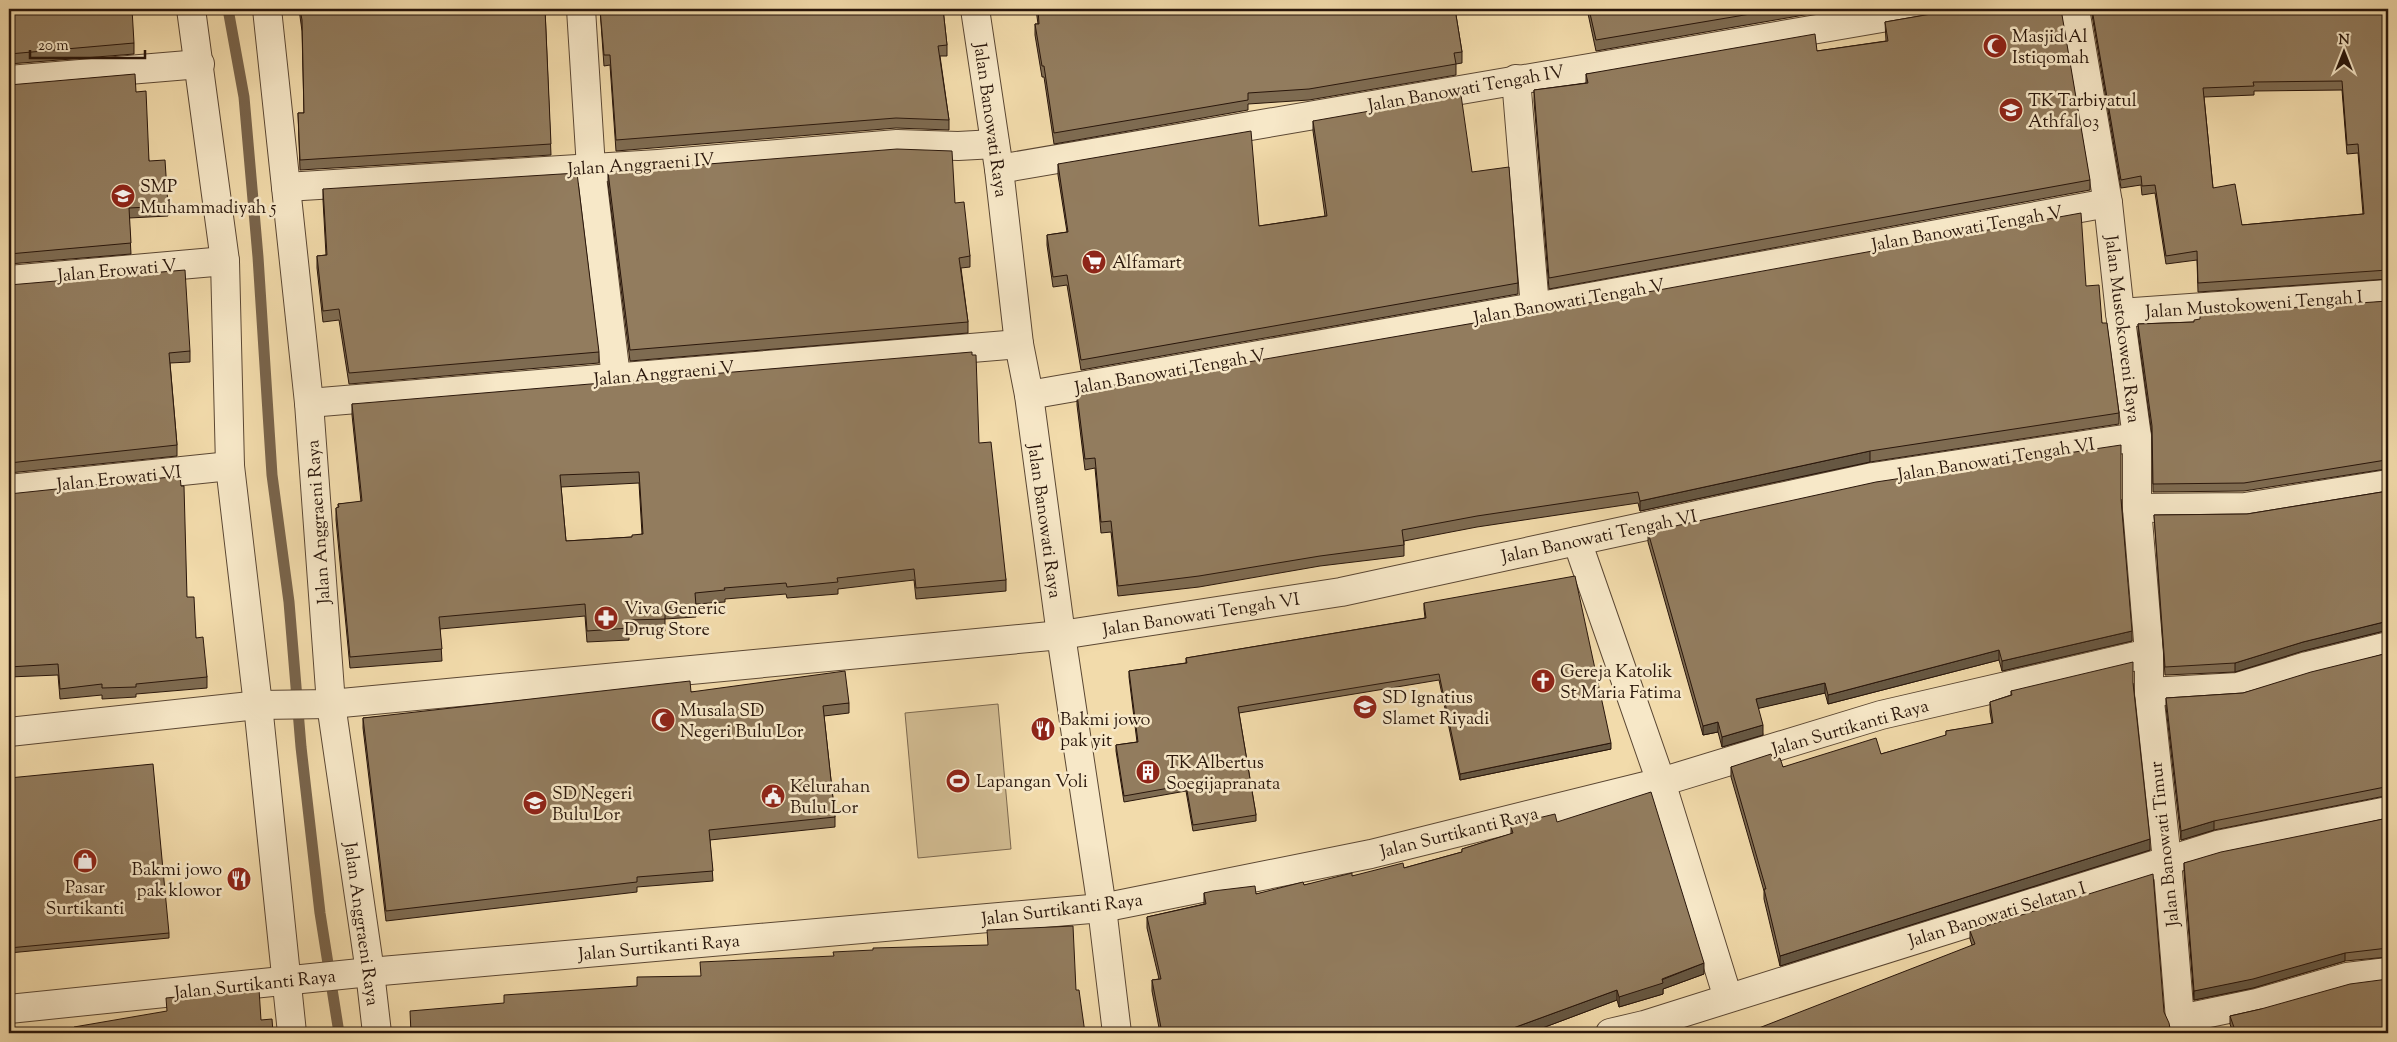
<svg xmlns="http://www.w3.org/2000/svg" width="2397" height="1042" viewBox="0 0 2397 1042" font-family="'Sorts Mill Goudy',serif">
<style>
.green{fill:#d0ba90;stroke:#7c684e}
.lines{fill:none;stroke-linecap:round;stroke-linejoin:round}
.stream{stroke:#79644b;stroke-width:11}
.minor-casing{stroke:#5b4733;stroke-width:30}
.minor{stroke:#f7e8c8;stroke-width:28}
.wall{fill:#7e6b51;stroke:#29160b;fill-rule:evenodd}
.shaded-wall{fill:#665742;stroke:#29160b}
.building{fill:#927c5e;stroke:#29160b;fill-rule:evenodd}
.labels{text-anchor:middle;stroke-width:5;stroke-linejoin:round;paint-order:stroke}
.poi-label{font-size:18px;fill:#29160b;stroke:#f7e8c8;text-anchor:start}
.street-label{font-size:18px;fill:#29160b;stroke:#f7e8c8}
</style>
<rect width="100%" height="100%" fill="#f2dbab"/>
<filter id="stains"><feTurbulence type="fractalNoise" baseFrequency=".004" numOctaves="4"/><feColorMatrix values="0 0 0 0 .2 0 0 0 0 .09 0 0 0 0 .02 0 0 0 .5 -.17"/></filter>
<radialGradient id="worn" r=".72"><stop offset=".6" stop-color="#630" stop-opacity="0"/><stop offset="1" stop-color="#630" stop-opacity=".3"/></radialGradient>
<!-- green -->
<path class="green" d="M998 704 1011 849 918 858 905 713Z"/>
<g class="lines">
<!-- stream -->
<path class="stream" d="M228 9 244 97 258 257 272 475 289 602 301 747 320 913 339 1033"/>
<defs>
<g id="minor">
<path d="M191 9 225 261 230 466 258 705 292 1033"/>
<path d="M267 9 309 403 331 704 370 972 377 1033"/>
<path d="M581 9 591 168 616 377"/>
<path d="M975 9 999 169 1019 344 1029 395 1061 635 1102 908 1117 1033"/>
<path d="M2075 9 2108 203 2120 313 2137 437V508L2149 653V692L2167 860 2180 1019 2189 1033"/>
<path d="M1516 79 1535 307"/>
<path d="M9 80 200 64"/>
<path d="M999 169 1934 9"/>
<path d="M286 187 658 164 897 144 958 146 995 144"/>
<path d="M9 280 225 261"/>
<path d="M2120 313 2388 294"/>
<path d="M1029 395 1535 307 2108 203"/>
<path d="M309 403 1019 344"/>
<path d="M9 489 230 466"/>
<path d="M2137 508 2245 507 2388 484"/>
<path d="M1577 541 1661 782 1728 998"/>
<path d="M2149 692 2238 687 2307 666 2388 646"/>
<path d="M9 732 258 705 331 704 1061 635 1341 592 1873 477 2137 437"/>
<path d="M9 1009 370 972 1102 908 1371 854 1661 782 1881 715 2149 653"/>
<path d="M2180 1019 2257 1003 2347 977 2388 972"/>
<path d="M1610 1033 1644 1025 2217 845 2388 811"/>
</g>
</defs>
<!-- minor casing -->
<use href="#minor" class="minor-casing"/>
<!-- minor -->
<use href="#minor" class="minor"/>
</g>
<!-- wall -->
<g class="wall">
<path d="M9 9 134 43V54L9 64Z"/>
<path d="M299 9H545L551 155 300 170 298 113H304L302 31Z"/>
<path d="M600 9H943L947 45V56H940L949 120V130L896 128 616 151 610 65 604 66Z"/>
<path d="M1036 9H1455L1462 52V63L1456 64V75L1309 100 1248 104V110L1054 144 1044 77H1042L1035 35V24H1038Z"/>
<path d="M1587 9H1810V14L1596 51Z"/>
<path d="M2091 9H2388V279L2198 292 2197 260 2166 264 2155 193 2142 195 2141 185 2121 188ZM2342 90 2347 154 2358 153 2363 214 2242 225 2213 188 2204 97 2254 95V91Z"/>
<path d="M1944 10 2090 180V190L1549 289 1534 101V90L1586 83V74L1817 51 1886 41 1885 22 1937 13Z"/>
<path d="M9 85 136 92 149 161 168 206V216L129 218 131 254 9 264Z"/>
<path d="M1313 121 1472 172 1518 283V294L1081 370 1067 285 1053 287 1047 245V235L1067 232 1058 175V164L1259 226 1325 216 1313 131Z"/>
<path d="M608 172 955 203 970 256V267L961 268 968 322V333L630 361 608 183Z"/>
<path d="M323 189 599 352V363L349 384 339 320 323 322 317 268V256L326 255 323 200Z"/>
<path d="M9 285 190 351V362L170 363 177 445V456L9 473Z"/>
<path d="M2086 286 2102 323 2119 413V424L1870 462 1640 511 1638 503 1477 527 1404 541V556L1320 566 1199 587 1118 596 1111 532 1101 533 1095 468 1085 470 1077 405V394L1086 393V390Z"/>
<path d="M2388 301V469H2386L2244 491 2153 492 2152 435 2138 333V324L2194 322Z"/>
<path d="M352 404 979 443 1006 580V591L916 599 914 580 838 589V594L787 598 786 594 725 599V602L696 604V617L665 619V631L629 632V640L587 642 585 616 440 629 442 661 350 668 336 520V508H338V504L361 502 352 415ZM639 483 642 534 632 537 566 541 561 487Z"/>
<path d="M2388 491V631H2384L2303 651 2235 672 2165 675 2154 515 2247 514Z"/>
<path d="M9 494 187 597 196 638 207 677V688L136 694V697L102 699V695L60 699 58 675 9 677Z"/>
<path d="M2121 499 2132 641 2002 671 1999 660 1828 704 1825 693 1758 708 1763 735 1722 747 1718 732 1703 735 1648 542V532Z"/>
<path d="M1424 603 1611 749 1460 780 1439 680 1239 713 1256 815V821L1193 831 1186 791 1124 802 1116 751V745L1137 742 1129 677V671L1186 663V658L1425 618 1424 609Z"/>
<path d="M2388 653V796H2385L2214 830 2181 840 2166 707V698L2243 693Z"/>
<path d="M2133 683 2150 850 1780 966 1764 899V891L1731 777V767L1773 760 1783 767 1881 754 1946 736V731L1992 724 1990 712V702L2011 695V691Z"/>
<path d="M691 692 849 703V713L824 716 835 817V827L710 840 713 881 637 887V892L386 921 363 728V718Z"/>
<path d="M9 778 169 933V938L9 953Z"/>
<path d="M2388 818V957L2345 961 2253 988 2194 1000 2184 872V863Z"/>
<path d="M1557 822 1704 974 1663 989V994L1619 1007 1617 1000 1529 1033H1160L1152 991V980L1159 979 1147 928V917L1204 904V893L1256 894 1352 876 1404 868 1462 852V849L1511 834V827Z"/>
<path d="M1970 931 2164 1012 1972 945 1970 939Z"/>
<path d="M2261 1009 2388 1033H2233L2230 1024V1016Z"/>
</g>
<!-- shaded-wall -->
<g class="shaded-wall">
<path d="M1870 451V462L1640 511V501Z"/>
<path d="M2384 622V631L2303 651 2235 672V663L2303 642Z"/>
<path d="M2132 631V641L2002 671V661Z"/>
<path d="M1999 650V660L1828 704V695Z"/>
<path d="M1825 683V693L1756 709V699Z"/>
<path d="M1718 722V732L1703 735V726Z"/>
<path d="M1763 725V735L1722 747V737Z"/>
<path d="M1611 743V749L1460 780V774Z"/>
<path d="M2214 821V830L2181 840V831Z"/>
<path d="M2150 839V850L1780 966V956Z"/>
<path d="M2345 953V961L2253 988 2194 1000V991Z"/>
<path d="M1704 963V974L1663 989V994L1619 1007V997Z"/>
<path d="M1617 990V1000L1529 1033H1505V1031Z"/>
</g>
<!-- building -->
<g class="building">
<path d="M9 9H132L134 43 9 54Z"/>
<path d="M300 9H545L551 144 300 160 298 113H304L302 20Z"/>
<path d="M600 9H943L947 45 938 46 949 120 896 118 616 140 610 55H604Z"/>
<path d="M1038 9H1455L1462 52 1454 53 1456 64 1309 89 1248 93V100L1054 133 1044 66H1042L1035 24H1039Z"/>
<path d="M1589 9H1780L1596 40Z"/>
<path d="M1945 9H2061L2090 180 1549 278 1534 90 1588 83 1586 74 1815 34 1817 51 1888 41 1885 22 1937 13Z"/>
<path d="M2092 9H2388V270L2198 283 2197 251 2166 256 2155 185 2142 186 2141 176 2121 180ZM2342 81 2347 145 2358 144 2364 214 2242 225 2235 184 2213 188 2203 88 2254 86 2253 82Z"/>
<path d="M135 74 136 92 146 91 149 161 165 160 168 206 129 208 131 243 9 254V85Z"/>
<path d="M1461 95 1472 172 1509 167 1518 283 1081 360 1067 275 1053 277 1047 235 1068 232 1058 164 1251 131 1259 226 1327 216 1313 121Z"/>
<path d="M897 149 952 151 955 203 964 202 970 256 959 258 968 322 630 350 608 172Z"/>
<path d="M577 173 599 352 349 373 339 309 323 311 317 256 327 255 323 189Z"/>
<path d="M2081 213 2086 286 2099 285 2102 323H2107L2119 413 1870 451 1640 501 1638 492 1477 516 1402 530 1404 545 1320 556 1199 576 1118 586 1111 521 1101 522 1095 458 1085 459 1077 394 1087 393 1086 390 1538 312Z"/>
<path d="M185 270 190 351 169 353 177 445 9 463V285Z"/>
<path d="M2388 301V460H2386L2244 483 2153 484 2152 426 2138 324 2194 322V320L2200 319V314Z"/>
<path d="M972 352V355H976L979 443 991 442 1006 580 916 588 914 569 837 578 838 582 787 587 786 583 724 588 725 590 695 593 696 606 665 608V619L629 620V628L587 631 585 604 439 617 442 649 350 657 336 508 339 507 338 504 362 501 352 404ZM639 472 643 534 632 535V537L566 541 560 475Z"/>
<path d="M2121 445V499L2132 631 2002 661 1999 650 1828 695 1825 683 1756 699 1763 725 1722 737 1718 722 1703 726 1648 532 1876 482Z"/>
<path d="M180 476 181 486H184L187 597H194L196 638 203 637 207 677 136 684V687L102 688V684L60 689 58 664 9 667V494Z"/>
<path d="M2388 491V622H2384L2303 642 2235 663 2165 667 2154 515 2247 514Z"/>
<path d="M1575 576 1611 743 1460 774 1439 674 1238 707 1256 815 1193 825 1186 785 1124 796 1116 745 1138 742 1129 671 1187 663 1186 658 1426 618 1424 603Z"/>
<path d="M2388 653V787H2385L2214 821 2181 831 2166 698 2243 693 2311 672Z"/>
<path d="M2133 662V683L2150 839 1780 956 1764 889H1766L1731 767 1771 754 1773 760 1780 758 1783 767 1876 738 1881 754 1946 735V731L1993 723 1990 702 2012 695 2011 691Z"/>
<path d="M845 671 849 703 823 706 835 817 709 830 713 871 637 877V882L386 911 363 718 690 681 691 692Z"/>
<path d="M153 764 169 933 9 948V778Z"/>
<path d="M1651 792 1704 963 1662 979 1663 983 1619 997 1617 990 1505 1031V1033H1162L1152 980 1161 979 1147 917 1206 904 1204 893 1213 891 1255 886 1256 894 1303 882 1304 885 1352 873V876L1403 863 1404 868 1462 852V849L1513 833 1511 827 1534 819 1555 814 1557 822Z"/>
<path d="M2388 818V948L2345 953 2253 979 2194 991 2184 863 2221 852Z"/>
<path d="M2153 874 2164 1012 2169 1023 2171 1033H1746L1975 944 1970 931Z"/>
<path d="M1073 926 1076 990H1079L1085 1033H411L410 1011 504 1003V995L637 986V977L701 976 700 962 834 956 833 952 873 950V948L988 945 987 930Z"/>
<path d="M2388 979V1033H2236L2230 1016 2261 1009 2350 984Z"/>
<path d="M259 989 261 1020 272 1019 273 1033H75L74 1027 167 1011 166 998Z"/>
<rect x="9" y="1030" width="3" height="3"/>
</g>
<!-- icons -->
<defs>
<symbol id="mosque-disc" viewBox="-11 -11 22 22"><circle r="9.5" fill="#8f2418" stroke="#f7e8c8"/><path d="M3.5-4.9A6 6 0 1 0 3.5 4.9A5 5 0 1 1 3.5-4.9Z" fill="#fff"/></symbol>
<symbol id="school-disc" viewBox="-11 -11 22 22"><circle r="9.5" fill="#8f2418" stroke="#f7e8c8"/><path d="M0-5L7-2L0 1L-7-2ZM-4 1L0 2.5L4 1V4Q0 6-4 4Z" fill="#fff"/></symbol>
<symbol id="supermarket-disc" viewBox="-11 -11 22 22"><circle r="9.5" fill="#8f2418" stroke="#f7e8c8"/><path d="M-6-5.5h2.5l.6 2H6L4.5 2H-2.5L-4.4-4H-6ZM-1.5 3.2a1.3 1.3 0 1 0 .1 0ZM3 3.2a1.3 1.3 0 1 0 .1 0Z" fill="#fff"/></symbol>
<symbol id="pharmacy-disc" viewBox="-11 -11 22 22"><circle r="9.5" fill="#8f2418" stroke="#f7e8c8"/><path d="M-2-6h4v4h4v4h-4v4h-4v-4h-4v-4h4Z" fill="#fff"/></symbol>
<symbol id="church-disc" viewBox="-11 -11 22 22"><circle r="9.5" fill="#8f2418" stroke="#f7e8c8"/><path d="M-1.2-6h2.4v3.5h3.3v2.4h-3.3V6h-2.4V-.1h-3.3v-2.4h3.3Z" fill="#fff"/></symbol>
<symbol id="restaurant-disc" viewBox="-11 -11 22 22"><circle r="9.5" fill="#8f2418" stroke="#f7e8c8"/><path d="M-5-6h1v4h1v-4h1v4h1v-4h1v5L-1.5 .5V6h-2V.5L-5-1ZM5-6V6H3V1.5H1.5Q1.5-4 5-6Z" fill="#fff"/></symbol>
<symbol id="building-disc" viewBox="-11 -11 22 22"><circle r="9.5" fill="#8f2418" stroke="#f7e8c8"/><path d="M-4-6H4V6H1V3H-1V6H-4ZM-2.5-4.3h1.7v1.8h-1.7ZM.8-4.3h1.7v1.8H.8ZM-2.5-1h1.7V.8h-1.7ZM.8-1h1.7V.8H.8Z" fill="#fff"/></symbol>
<symbol id="stadium-disc" viewBox="-11 -11 22 22"><circle r="9.5" fill="#8f2418" stroke="#f7e8c8"/><path d="M0-5a6.5 5 0 1 0 0 10a6.5 5 0 1 0 0-10ZM-3.5-1.8h7v3.6h-7Z" fill="#fff"/></symbol>
<symbol id="civic-disc" viewBox="-11 -11 22 22"><circle r="9.5" fill="#8f2418" stroke="#f7e8c8"/><path d="M-.6-6.5H3V-4.5H.6V-3L4-1V1h2V6H-6V1h2V-1L-.6-3ZM-1.2 2.5V6h2.4V2.5Z" fill="#fff"/></symbol>
<symbol id="shop-disc" viewBox="-11 -11 22 22"><circle r="9.5" fill="#8f2418" stroke="#f7e8c8"/><path d="M-5-2.5h2.3a2.7 3.5 0 0 1 5.4 0H5L5.5 6h-11ZM-1.5-2.5h3a1.5 2.3 0 0 0-3 0Z" fill="#fff"/></symbol>
</defs>
<g fill-rule="evenodd">
<use href="#mosque-disc" x="1981" y="32" width="28" height="28"/>
<use href="#school-disc" x="1997" y="96" width="28" height="28"/>
<use href="#school-disc" x="109" y="182" width="28" height="28"/>
<use href="#supermarket-disc" x="1080" y="248" width="28" height="28"/>
<use href="#pharmacy-disc" x="592" y="604" width="28" height="28"/>
<use href="#church-disc" x="1529" y="667" width="28" height="28"/>
<use href="#school-disc" x="1351" y="693" width="28" height="28"/>
<use href="#mosque-disc" x="649" y="706" width="28" height="28"/>
<use href="#restaurant-disc" x="1029" y="715" width="28" height="28"/>
<use href="#building-disc" x="1134" y="758" width="28" height="28"/>
<use href="#stadium-disc" x="944" y="767" width="28" height="28"/>
<use href="#civic-disc" x="759" y="782" width="28" height="28"/>
<use href="#school-disc" x="521" y="789" width="28" height="28"/>
<use href="#shop-disc" x="71" y="847" width="28" height="28"/>
<use href="#restaurant-disc" x="225" y="865" width="28" height="28"/>
</g>
<g class="labels">
<!-- poi labels -->
<g class="poi-label">
<text x="2012" y="42">Masjid Al<tspan x="2012" dy="21">Istiqomah</tspan></text>
<text x="2028" y="106">TK Tarbiyatul<tspan x="2028" dy="21">Athfal 03</tspan></text>
<text x="140" y="192">SMP<tspan x="140" dy="21">Muhammadiyah 5</tspan></text>
<text x="1112" y="268">Alfamart</text>
<text x="624" y="614">Viva Generic<tspan x="624" dy="21">Drug Store</tspan></text>
<text x="1560" y="677">Gereja Katolik<tspan x="1560" dy="21">St Maria Fatima</tspan></text>
<text x="1382" y="703">SD Ignatius<tspan x="1382" dy="21">Slamet Riyadi</tspan></text>
<text x="680" y="716">Musala SD<tspan x="680" dy="21">Negeri Bulu Lor</tspan></text>
<text x="1060" y="725">Bakmi jowo<tspan x="1060" dy="21">pak yit</tspan></text>
<text x="1166" y="768">TK Albertus<tspan x="1166" dy="21">Soegijapranata</tspan></text>
<text x="976" y="787">Lapangan Voli</text>
<text x="790" y="792">Kelurahan<tspan x="790" dy="21">Bulu Lor</tspan></text>
<text x="552" y="799">SD Negeri<tspan x="552" dy="21">Bulu Lor</tspan></text>
<text x="222" y="875" text-anchor="end">Bakmi jowo<tspan x="222" dy="21">pak klowor</tspan></text>
<text x="85" y="893" text-anchor="middle">Pasar<tspan x="85" dy="21">Surtikanti</tspan></text>
</g>
<!-- street labels -->
<g class="street-label">
<text transform="translate(1466 88) rotate(-10)" y="6">Jalan Banowati Tengah IV</text>
<text transform="translate(991 120) rotate(82)" y="6">Jalan Banowati Raya</text>
<text transform="translate(641 164) rotate(-4)" y="6">Jalan Anggraeni IV</text>
<text transform="translate(1967 228) rotate(-10)" y="6">Jalan Banowati Tengah V</text>
<text transform="translate(117 270) rotate(-5)" y="6">Jalan Erowati V</text>
<text transform="translate(1569 301) rotate(-10)" y="6">Jalan Banowati Tengah V</text>
<text transform="translate(2254 304) rotate(-4)" y="6">Jalan Mustokoweni Tengah I</text>
<text transform="translate(2123 329) rotate(83)" y="6">Jalan Mustokoweni Raya</text>
<text transform="translate(1170 371) rotate(-10)" y="6">Jalan Banowati Tengah V</text>
<text transform="translate(664 373) rotate(-5)" y="6">Jalan Anggraeni V</text>
<text transform="translate(1996 459) rotate(-9)" y="6">Jalan Banowati Tengah VI</text>
<text transform="translate(119 478) rotate(-6)" y="6">Jalan Erowati VI</text>
<text transform="translate(1045 521) rotate(82)" y="6">Jalan Banowati Raya</text>
<text transform="translate(318 522) rotate(-94)" y="6">Jalan Anggraeni Raya</text>
<text transform="translate(1599 536) rotate(-12)" y="6">Jalan Banowati Tengah VI</text>
<text transform="translate(1201 614) rotate(-9)" y="6">Jalan Banowati Tengah VI</text>
<text transform="translate(1850 727) rotate(-16)" y="6">Jalan Surtikanti Raya</text>
<text transform="translate(1459 832) rotate(-14)" y="6">Jalan Surtikanti Raya</text>
<text transform="translate(2164 844) rotate(-96)" y="6">Jalan Banowati Timur</text>
<text transform="translate(1062 909) rotate(-7)" y="6">Jalan Surtikanti Raya</text>
<text transform="translate(1997 914) rotate(-17)" y="6">Jalan Banowati Selatan I</text>
<text transform="translate(362 924) rotate(82)" y="6">Jalan Anggraeni Raya</text>
<text transform="translate(659 947) rotate(-5)" y="6">Jalan Surtikanti Raya</text>
<text transform="translate(255 984) rotate(-6)" y="6">Jalan Surtikanti Raya</text>
</g>
</g>
<!-- margin -->
<rect width="2397" height="1042" fill="none" stroke="#f2dbab" stroke-width="30"/>
<rect x="10" y="10" width="2377" height="1022" fill="none" stroke="#29160b" stroke-width="2.5"/>
<rect x="15" y="15" width="2367" height="1012" fill="none" stroke="#29160b"/>
<!-- north arrow -->
<g transform="translate(2344 52)" stroke="#f7e8c8" stroke-width="4" paint-order="stroke">
<path d="M0-4L9 19L0 12L-9 19Z" fill="#29160b"/>
<text y="-8" font-size="14" font-weight="bold" text-anchor="middle" fill="#29160b">N</text>
</g>
<!-- scale -->
<path d="M30 50v8h115v-8" fill="none" stroke="#29160b" stroke-width="2.5"/>
<text x="38" y="50" font-size="15" fill="#29160b" stroke="#f7e8c8" stroke-width="4" paint-order="stroke">20 m</text>
<rect width="100%" height="100%" filter="url(#stains)"/>
<rect width="100%" height="100%" fill="url(#worn)"/>
</svg>
